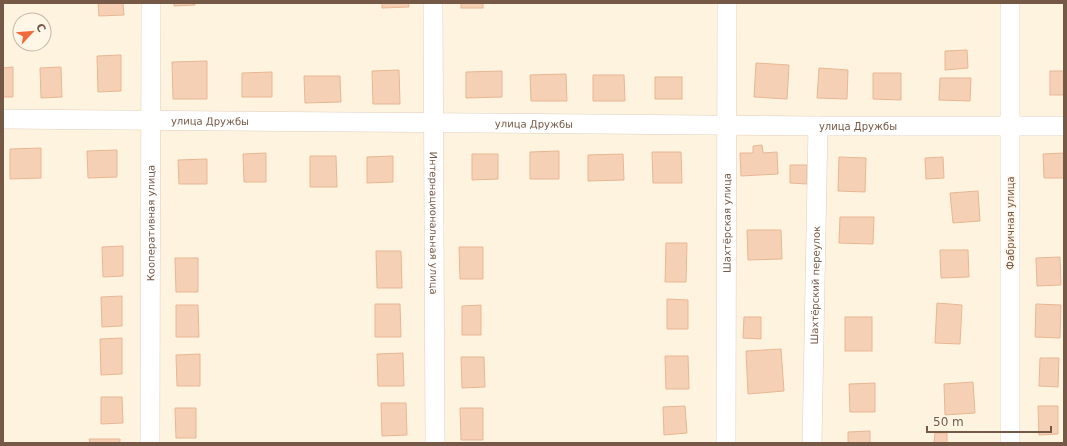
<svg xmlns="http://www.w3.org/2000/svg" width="1067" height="446" viewBox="0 0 1067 446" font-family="'DejaVu Sans',sans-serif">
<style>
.building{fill:#f5d0b5;stroke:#e8b794}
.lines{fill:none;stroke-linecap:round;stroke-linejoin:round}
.street-casing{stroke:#e2cebb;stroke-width:20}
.street{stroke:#fff;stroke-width:19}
.labels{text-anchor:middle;stroke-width:3;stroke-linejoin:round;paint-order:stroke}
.street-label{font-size:10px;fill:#755845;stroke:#fff6e7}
</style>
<rect width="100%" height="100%" fill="#fef3df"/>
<!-- building -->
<g class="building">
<path d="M98 3H123L124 15 99 16Z"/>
<path d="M174 3H195V5L174 6Z"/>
<path d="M382 3H408L409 7 382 8Z"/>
<rect x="461" y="3" width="22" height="5"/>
<path d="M967 50 968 68 945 70V51Z"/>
<path d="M121 55V91L98 92 97 56Z"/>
<path d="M207 61V99H173L172 62Z"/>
<path d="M756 63 789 65 787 99 754 97Z"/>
<path d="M13 67V97H3V68Z"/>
<path d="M61 67 62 97 41 98 40 68Z"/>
<path d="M819 68 848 70 847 99 817 98Z"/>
<path d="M399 70 400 104H373L372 71Z"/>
<path d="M502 71V97L466 98V72Z"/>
<rect x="1050" y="71" width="14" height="24"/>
<path d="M272 72V97H242V73Z"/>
<path d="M873 73H901V100L873 99Z"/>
<path d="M566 74 567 101H531L530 75Z"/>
<path d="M593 75H624L625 101H593Z"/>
<path d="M304 76H340L341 102 305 103Z"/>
<rect x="655" y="77" width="27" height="22"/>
<path d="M940 78H971L970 101 939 100Z"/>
<path d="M762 145 763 153 777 152 778 174 741 176 740 153H753V146Z"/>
<path d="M41 148V178L10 179V149Z"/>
<path d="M117 150V177L88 178 87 151Z"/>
<path d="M559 151V179H530V152Z"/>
<path d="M652 152H681L682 183H653Z"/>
<path d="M266 153V182H244L243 154Z"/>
<path d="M1064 153V178H1044L1043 154Z"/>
<path d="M472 154H498V179L472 180Z"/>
<path d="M623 154 624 180 588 181V155Z"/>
<path d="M310 156H336L337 187H310Z"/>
<path d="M393 156V182L367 183V157Z"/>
<path d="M839 157 866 158 865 192 838 191Z"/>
<path d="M943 157 944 178 926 179 925 158Z"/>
<path d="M207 159V184H179L178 160Z"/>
<path d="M790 165H807V184L790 183Z"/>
<path d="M978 191 980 221 953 223 950 193Z"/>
<path d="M840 217H874L873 244 839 243Z"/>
<path d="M747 230H781L782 259 748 260Z"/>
<path d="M666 243H687L686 282H665Z"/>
<path d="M123 246V276L103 277 102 247Z"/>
<path d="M459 247H483V279H460Z"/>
<path d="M940 250H968L969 277 941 278Z"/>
<path d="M376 251H401L402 288H377Z"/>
<path d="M1060 257 1061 285 1037 286 1036 258Z"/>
<path d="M175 258H198V292H176Z"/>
<path d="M122 296V326L102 327 101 297Z"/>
<path d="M667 299 688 300V329H667Z"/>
<path d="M937 303 962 305 960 344 935 343Z"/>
<path d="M375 304H400L401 337H375Z"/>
<path d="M1036 304 1061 305 1060 338 1035 337Z"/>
<path d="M176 305H198L199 337H176Z"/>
<path d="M481 305V335H462V306Z"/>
<path d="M744 317H761V339L743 338Z"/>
<rect x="845" y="317" width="27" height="34"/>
<path d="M122 338V374L101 375 100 339Z"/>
<path d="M781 349 784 391 748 394 746 351Z"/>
<path d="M403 353 404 386H378L377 354Z"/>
<path d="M200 354V386H177L176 355Z"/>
<path d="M665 356H688L689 389H666Z"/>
<path d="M461 357H484L485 387 462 388Z"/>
<path d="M1040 358H1059L1058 387 1039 386Z"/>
<path d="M973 382 975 413 945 415 944 384Z"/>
<path d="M875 383V412H850L849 384Z"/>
<path d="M101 397H122L123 423 101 424Z"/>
<path d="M381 403H406L407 435 382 436Z"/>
<path d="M685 406 687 433 664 435 663 407Z"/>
<path d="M1038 406H1058V434L1039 435Z"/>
<path d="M175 408H196V438H176Z"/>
<path d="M460 408H483V440H461Z"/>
<path d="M870 431V443H848V432Z"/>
<path d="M935 433H947V443H934Z"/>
<path d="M89 439H120V443H90Z"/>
</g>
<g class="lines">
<defs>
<g id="street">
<path id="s1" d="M433 3 435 443"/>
<path id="s2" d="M3 119 818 126H1064"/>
<path id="s3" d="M150 443 151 3"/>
<path id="s4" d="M726 443 727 3"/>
<path id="s5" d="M812 443 818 126"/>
<path d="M1010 443V3"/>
</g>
</defs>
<!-- street casing -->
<use href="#street" class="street-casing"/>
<!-- street -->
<use href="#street" class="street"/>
</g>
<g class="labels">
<!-- street labels -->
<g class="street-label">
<text dy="4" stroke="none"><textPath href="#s2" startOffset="207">улица Дружбы</textPath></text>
<text dy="4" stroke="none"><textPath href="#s2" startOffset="531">улица Дружбы</textPath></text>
<text dy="4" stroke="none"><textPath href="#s2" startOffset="855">улица Дружбы</textPath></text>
<text dy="4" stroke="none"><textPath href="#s3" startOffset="220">Кооперативная улица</textPath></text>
<text dy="4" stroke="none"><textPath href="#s1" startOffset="220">Интернациональная улица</textPath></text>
<text dy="4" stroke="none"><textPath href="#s4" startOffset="220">Шахтёрская улица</textPath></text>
<text transform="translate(1010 223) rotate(-90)" y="4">Фабричная улица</text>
<text dy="4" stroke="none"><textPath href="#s5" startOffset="158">Шахтёрский переулок</textPath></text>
</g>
</g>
<!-- border -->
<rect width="1067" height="446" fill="none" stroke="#755845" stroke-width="8"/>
<!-- north arrow -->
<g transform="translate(32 32) rotate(64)"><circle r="19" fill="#fff6e7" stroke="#c8b7a6"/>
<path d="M0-3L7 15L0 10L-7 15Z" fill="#f0693b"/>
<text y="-6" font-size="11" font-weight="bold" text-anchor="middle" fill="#755845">С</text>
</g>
<!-- scale -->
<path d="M927 426v6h124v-6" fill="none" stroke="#755845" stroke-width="2"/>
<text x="933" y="426" font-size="12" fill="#755845" stroke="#fff6e7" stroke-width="3" paint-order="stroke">50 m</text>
</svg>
